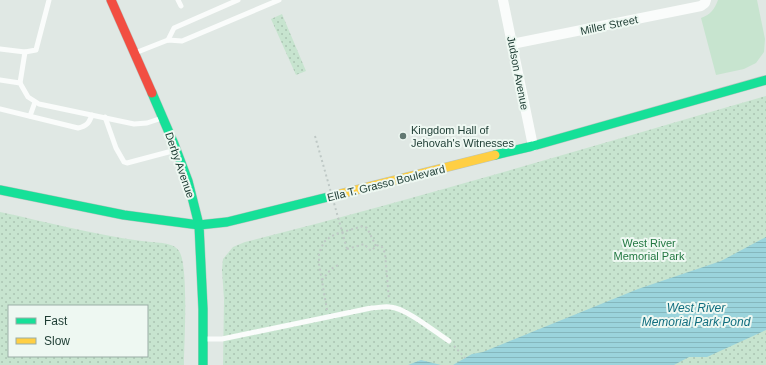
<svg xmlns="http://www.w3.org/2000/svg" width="766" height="365" viewBox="0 0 766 365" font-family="Helvetica,sans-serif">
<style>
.green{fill:#c7e4cf}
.park{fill:url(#park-dots);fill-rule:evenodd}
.water{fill:url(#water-rules)}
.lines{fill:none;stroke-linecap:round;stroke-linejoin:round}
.fast-casing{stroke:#b9c5c0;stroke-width:10}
.slow-casing{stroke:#b9c5c0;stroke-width:10}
.jam-casing{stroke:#b9c5c0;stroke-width:10}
.path{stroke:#bec8c5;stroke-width:2;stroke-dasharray:2 3;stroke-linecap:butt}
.lane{stroke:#fafcfb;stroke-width:5}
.street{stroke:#fafcfb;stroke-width:10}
.fast{stroke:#16e098;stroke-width:9}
.slow{stroke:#ffcf43;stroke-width:9}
.jam{stroke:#f24e42;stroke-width:9}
.path-bridge{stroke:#bec8c5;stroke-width:2;stroke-dasharray:2 3;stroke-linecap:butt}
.poi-dot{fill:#617871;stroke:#eef8f2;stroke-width:1.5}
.labels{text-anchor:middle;stroke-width:4;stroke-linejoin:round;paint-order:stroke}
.street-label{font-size:11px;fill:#1d3c33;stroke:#eef8f2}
.poi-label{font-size:11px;fill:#1d3c33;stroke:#eef8f2;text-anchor:start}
.park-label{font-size:11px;fill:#237842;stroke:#eef8f2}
.water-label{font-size:12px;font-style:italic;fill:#116e7f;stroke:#eef8f2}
</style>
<defs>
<pattern id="park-dots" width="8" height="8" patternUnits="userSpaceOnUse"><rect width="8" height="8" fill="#c7e4cf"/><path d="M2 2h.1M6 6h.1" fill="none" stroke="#aac4b2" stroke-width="1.8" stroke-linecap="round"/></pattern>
<pattern id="water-rules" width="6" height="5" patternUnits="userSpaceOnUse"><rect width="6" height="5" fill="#9bd4dc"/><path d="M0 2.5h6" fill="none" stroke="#85b7bd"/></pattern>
</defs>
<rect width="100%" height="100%" fill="#e0e8e4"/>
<!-- green -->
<path class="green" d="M718 0H757L765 39 764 52 756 63 744 69 716 75 701 18C711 14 714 10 718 0Z"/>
<!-- park -->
<g class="park">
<path d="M282 14 306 71 296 75 271 19Z"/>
<path d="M766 96V365H223L224 299 222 270 223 259 233 247 245 242C420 198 593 146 766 96Z"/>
<path d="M0 212C47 222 95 235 142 241 153 243 173 241 179 251 189 265 184 344 184 365H0ZM9 306H147V356H9Z"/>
</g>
<!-- water -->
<g class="water">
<path d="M766 237V330L707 357H689L674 365H453L472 354 483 352 638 289 721 261Z"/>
<path d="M421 360 441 365H449H408Z"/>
</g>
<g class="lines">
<defs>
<g id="fast">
<path d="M152 93 174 144 188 181 199 225"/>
<path d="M495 155 533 146 766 80"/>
<path d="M0 190 124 215 199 225"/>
<path d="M203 365V309L199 225 227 222 332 196"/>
</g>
<path id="slow" d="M332 196 495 155"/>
<path id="jam" d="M111 0 152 93"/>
</defs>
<!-- fast casing -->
<use href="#fast" class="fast-casing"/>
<!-- slow casing -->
<use href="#slow" class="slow-casing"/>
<!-- jam casing -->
<use href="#jam" class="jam-casing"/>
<!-- path -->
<g class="path">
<path d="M347 249 364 244 371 251"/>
<path d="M373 249 376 246 379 245 382 247 385 253 389 300"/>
<path d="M322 280 331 269 340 264"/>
<path d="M327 310 319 264V253L324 242 330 237 336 234 363 226 367 228 376 246"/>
<path d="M454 346 465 358"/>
</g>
<!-- lane -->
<g class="lane">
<path d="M178 0 181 6"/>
<path d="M168 40 174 28 238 0"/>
<path d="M0 49 25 52 36 50 49 0"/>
<path d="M135 53 168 40 182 41 279 0"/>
<path d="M0 80 20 83 28 97 39 104 134 124 147 123 162 118"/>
<path d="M20 83 25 52"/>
<path d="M0 109 78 128C87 126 89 123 92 115"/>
<path d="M30 116 35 102"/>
<path d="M105 117 116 148 124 162 127 163 176 150"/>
<path d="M207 339H222L371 308C377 308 384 306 390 307 406 308 435 332 449 341"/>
</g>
<!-- street -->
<g class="street">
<path d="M503 0 533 146"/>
<path d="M512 44 701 6 705 3 706 0"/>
</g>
<!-- fast -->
<use href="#fast" class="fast"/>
<!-- slow -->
<use href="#slow" class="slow"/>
<!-- jam -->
<use href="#jam" class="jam"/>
<!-- path-bridge -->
<path class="path-bridge" d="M315 136 347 249"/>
</g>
<!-- markers -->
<circle class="poi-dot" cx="403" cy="136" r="4"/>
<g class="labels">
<!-- street labels -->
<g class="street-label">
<text transform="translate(609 25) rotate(-12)" y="4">Miller Street</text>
<text transform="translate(518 73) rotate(79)" y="4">Judson Avenue</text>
<text transform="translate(180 165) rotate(71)" y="4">Derby Avenue</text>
<text transform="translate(386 183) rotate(-14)" y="4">Ella T. Grasso Boulevard</text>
</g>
<!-- poi labels -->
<g class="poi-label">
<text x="411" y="134">Kingdom Hall of<tspan x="411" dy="13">Jehovah's Witnesses</tspan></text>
</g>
<!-- park labels -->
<g class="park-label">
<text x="649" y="247">West River<tspan x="649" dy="13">Memorial Park</tspan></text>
</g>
<!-- water labels -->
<g class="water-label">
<text x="696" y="312">West River<tspan x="696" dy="14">Memorial Park Pond</tspan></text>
</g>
</g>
<!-- legend -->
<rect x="8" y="305" width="140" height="52" fill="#eef8f2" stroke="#9aada6"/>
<rect x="16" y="318" width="20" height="6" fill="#16e098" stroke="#9aada6"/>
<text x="44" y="325" font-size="12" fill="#1d3c33">Fast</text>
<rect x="16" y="338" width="20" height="6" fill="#ffcf43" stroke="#9aada6"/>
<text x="44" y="345" font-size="12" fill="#1d3c33">Slow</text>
</svg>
